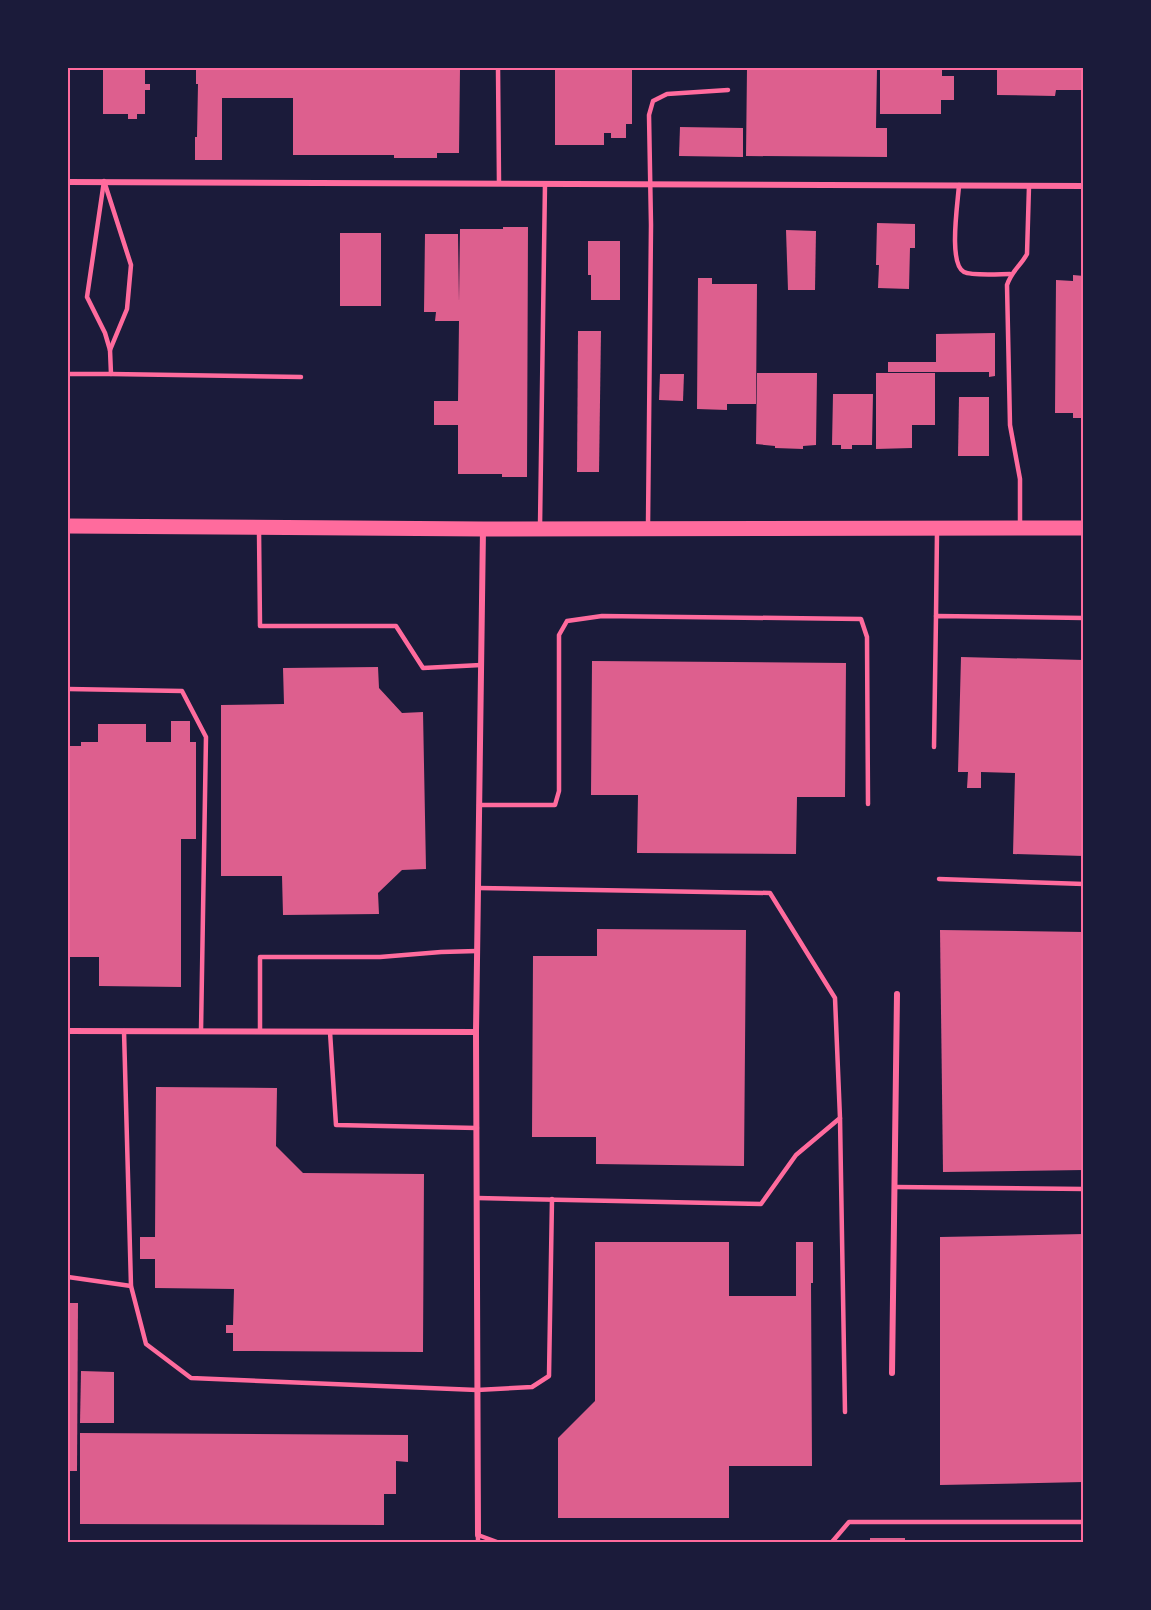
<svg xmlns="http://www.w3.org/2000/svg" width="1151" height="1610" viewBox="0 0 1151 1610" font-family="Barlow,sans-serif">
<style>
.building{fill:#dd5f8e}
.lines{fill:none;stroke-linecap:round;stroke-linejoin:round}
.service{stroke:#ff6b9d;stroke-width:4.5}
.minor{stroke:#ff6b9d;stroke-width:6}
.primary{stroke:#ff6b9d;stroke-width:15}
.neatline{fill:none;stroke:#ff6b9d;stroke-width:2}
</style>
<rect width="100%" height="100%" fill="#1b1b3a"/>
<!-- building -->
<g class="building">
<path d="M103 68H145V84H150V90H145V114H137V119H128V114H103Z"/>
<path d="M196 68H460L459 153H437V158H394V155H293V98H222V160H195V137H197L198 84H196Z"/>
<path d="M555 68H632V124H626V138H611V133H604V145H555Z"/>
<path d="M747 68H877L876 128H887V157L746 156Z"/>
<path d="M880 68H942V76H954V100H941V114H880Z"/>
<path d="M997 68H1084V90H1056L1055 96 997 95Z"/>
<path d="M680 127 743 128V157L679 156Z"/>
<path d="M877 223 915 224V248H910L909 289 878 288 879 265H876Z"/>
<path d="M503 227H528L527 477H502V474H458V425H434V401H458L459 321H435L436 312H424L425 234H458L459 302 460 229H503Z"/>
<path d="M786 230 816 231 815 290H788Z"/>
<rect x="340" y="233" width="41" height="73"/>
<path d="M588 241H620V300H591V275H588Z"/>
<path d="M1073 275 1084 276V418H1073V413H1055L1056 280 1073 281Z"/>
<path d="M698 278H712V284H757L756 404H727V410L697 409Z"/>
<path d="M578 331H601L599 472H577Z"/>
<path d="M995 333V376L989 377V372H888V362H936V334Z"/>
<path d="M757 373H817L816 445 803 446V449L775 448V446L756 444Z"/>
<path d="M876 373H935V425H912V448L876 449Z"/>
<path d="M660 374H684L683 401 659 400Z"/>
<path d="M833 394H873L872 445H852V449H841V445H832Z"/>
<path d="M959 397H989V456H958Z"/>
<path d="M961 657 1084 660V856L1013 854 1015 773 981 772V788H967L968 772H958Z"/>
<path d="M592 661 846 663 845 797H797L796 854 637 853 638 795H591Z"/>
<path d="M378 667 379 688 402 713 423 712 426 869 402 870 378 893 379 914 283 915 282 876H221V705L284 704 283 668Z"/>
<path d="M171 721H190V742H196V839H181V987L99 986V957H68V746H81V742H98V724H146V742H171Z"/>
<path d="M597 929 746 930 744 1166 596 1164V1137H532L533 956H597Z"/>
<path d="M940 930 1084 932V1170L943 1172Z"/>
<path d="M156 1087 277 1088 276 1146 303 1173 424 1174 423 1352 233 1351V1333H226V1325H233L234 1289 155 1288V1259H140V1237H155Z"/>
<path d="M1084 1234V1482L940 1485V1237Z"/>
<path d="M595 1242H729V1296H796V1242H813V1283H811L812 1466H729V1518H558V1438L595 1401Z"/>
<path d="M68 1303H78L77 1471H68Z"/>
<path d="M81 1371 114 1372V1423H80Z"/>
<path d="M80 1433 408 1435V1462L396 1461V1494H384V1525L80 1524Z"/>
<rect x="870" y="1538" width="35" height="4"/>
</g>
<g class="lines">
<!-- service -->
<g class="service">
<path d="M498 68 499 183"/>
<path d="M105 184 131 265 127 309 110 350"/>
<path d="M959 185C958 202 948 264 964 272 972 276 1000 274 1010 274"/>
<path d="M68 374H111L110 350 105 333 87 297 104 181"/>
<path d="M111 374 301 377"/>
<path d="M1020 525V479L1010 425 1007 285C1012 270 1020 267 1027 254L1029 186"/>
<path d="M540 526 545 184"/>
<path d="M648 526 651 225 649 115 653 101 667 94 728 90"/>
<path d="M259 530 260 626H396L423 668 481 665"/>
<path d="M936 616 937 532"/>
<path d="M68 689 182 691 206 737 201 1031"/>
<path d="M934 747 936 616 1084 618"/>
<path d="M479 805H555L559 791V635L567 621 602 616 861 619 867 637 868 804"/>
<path d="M939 879 1084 884"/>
<path d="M124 1031 131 1286 146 1344 191 1378 477 1390 532 1387 549 1376 552 1199"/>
<path d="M260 1031V957H380L441 952 477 951"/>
<path d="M330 1032 336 1125 477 1128"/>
<path d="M840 1118 845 1412"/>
<path d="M895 1187 1084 1189"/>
<path d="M477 1198 761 1204 796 1155 840 1118 835 998 770 893 478 888"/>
<path d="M68 1277 131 1286"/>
<path d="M478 1542V1535L497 1542"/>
<path d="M832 1542 849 1522H1084"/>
</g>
<!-- minor -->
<g class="minor">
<path d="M68 182 1084 186"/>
<path d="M68 1031 476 1032"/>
<path d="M892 1373 897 994"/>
<path d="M478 1535 476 1032 483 529"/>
</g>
<!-- primary -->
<path class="primary" d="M68 526 483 529 1084 528"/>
</g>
<!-- border -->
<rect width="1151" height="1610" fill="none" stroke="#1b1b3a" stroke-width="138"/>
<rect x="69" y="69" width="1013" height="1472" class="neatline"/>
</svg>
